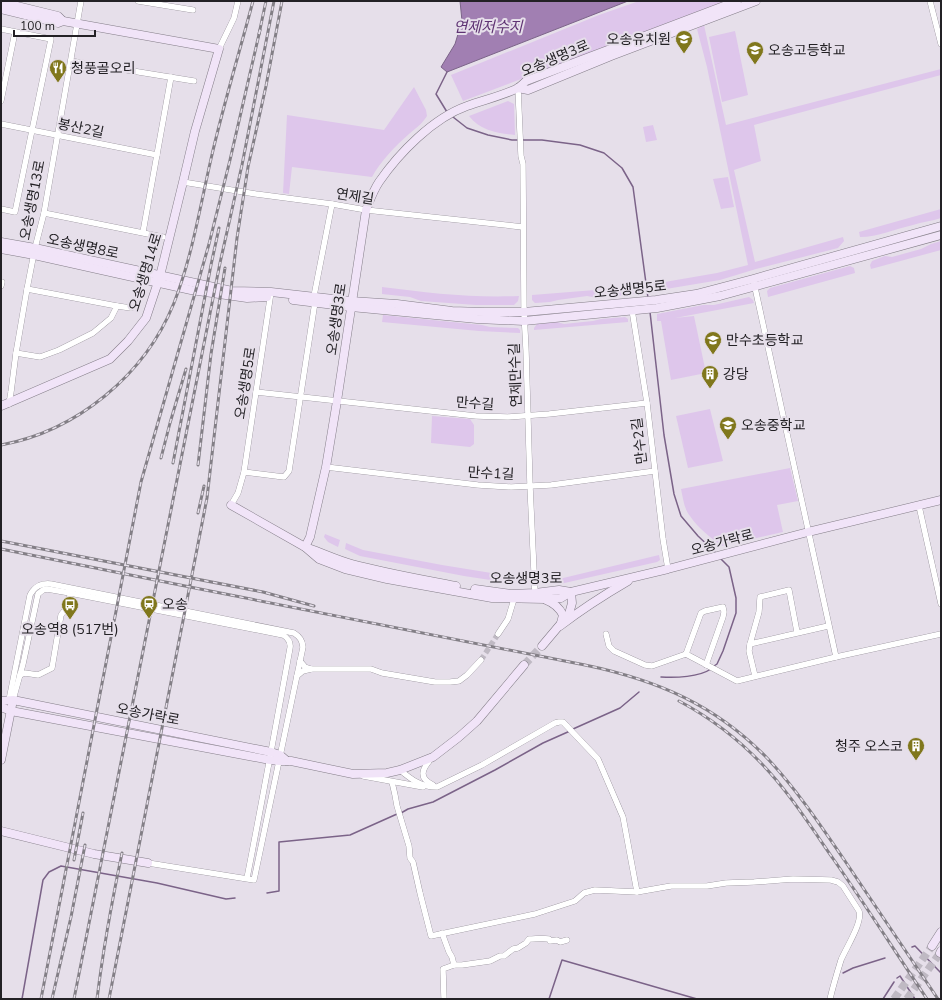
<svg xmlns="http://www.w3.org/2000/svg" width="942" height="1000" viewBox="0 0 942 1000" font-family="'Nunito Sans','Noto Sans KR',sans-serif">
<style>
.green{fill:#dec6eb}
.water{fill:#a17fb2;stroke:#7b6388}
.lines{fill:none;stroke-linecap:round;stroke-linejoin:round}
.stream{stroke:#7b6388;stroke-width:1.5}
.street-tunnel{stroke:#bfb9c3;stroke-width:5.5;stroke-dasharray:5.5 3;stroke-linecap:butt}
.secondary-tunnel{stroke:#bfb9c3;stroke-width:8;stroke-dasharray:8 4;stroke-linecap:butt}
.street-casing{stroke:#847e88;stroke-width:6}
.secondary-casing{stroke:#847e88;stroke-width:9}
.street{stroke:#fff;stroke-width:5.5}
.secondary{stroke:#f1e4f8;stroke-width:8}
.rail-casing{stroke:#837f86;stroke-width:3}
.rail{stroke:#e6dfea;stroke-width:1.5;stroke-dasharray:4.5;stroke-linecap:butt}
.labels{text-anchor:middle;stroke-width:4;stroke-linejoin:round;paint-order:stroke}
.poi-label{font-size:14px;fill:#232125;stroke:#e6dfea;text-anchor:start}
.street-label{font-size:14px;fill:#232125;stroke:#e6dfea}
.water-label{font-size:15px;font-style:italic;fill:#5f3373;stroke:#e6dfea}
</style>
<rect width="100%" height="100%" fill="#e6dfea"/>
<!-- green -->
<g class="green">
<path d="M639 1H727L463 101 451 75 599 15Z"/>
<path d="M704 25 726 125 941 69V75L754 125 761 161 734 170 755 262 843 237 844 241 838 248 756 269 720 280 654 291 653 284 717 273 748 265 707 67 697 29Z"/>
<path d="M735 31 748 95 722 102 709 37Z"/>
<path d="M414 87 426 110 427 116C422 124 416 128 409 134 396 145 380 162 372 177L292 167 289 194 283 193 287 115 384 130Z"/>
<path d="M508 101 514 104 515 135C499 134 479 130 469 116Z"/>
<path d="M653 125 657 140 646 142 643 127Z"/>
<path d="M728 177 734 207 721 209 713 179Z"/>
<path d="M941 209V218C932 221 922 222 913 225 895 229 878 237 860 237L859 232Z"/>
<path d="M941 241V250L871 269 870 265 872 261 885 256 892 257 921 249 931 244Z"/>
<path d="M850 266 854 268 855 273 768 297 767 291 770 288Z"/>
<path d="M382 287C428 293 473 298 519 296L518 301 514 305H476L421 301 410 297 382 294Z"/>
<path d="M633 287 634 294 598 298 587 296 558 300 550 302 535 303 532 300V295Z"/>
<path d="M749 297 753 300 754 303 675 318 694 316 706 373 671 380 661 321H657V314L703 305H714Z"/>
<path d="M383 315 482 325 490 327 518 328 520 330V333L479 331 382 322Z"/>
<path d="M625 317 628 319V322L534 330V328L537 324 557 322 564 324 593 321 601 319Z"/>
<path d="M710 409 723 461 688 468 676 416Z"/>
<path d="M432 416 470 419 474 425V444L470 447 431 443Z"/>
<path d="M790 468 798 501 777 505 783 532 722 546C711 538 698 528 690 516 684 509 683 498 681 489Z"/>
<path d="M325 534 340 540 338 547 328 542 324 537Z"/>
<path d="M346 543 363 550 442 565 510 576V583L464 576 360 556 345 549Z"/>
<path d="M659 555 660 560 657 562 560 584 559 579Z"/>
</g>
<!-- water -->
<path class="water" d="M460 1H628L447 72 441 67 455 44 462 21Z"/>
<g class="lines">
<!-- stream -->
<g class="stream">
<path d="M447 112 436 94 447 72"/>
<path d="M453 117 467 128 488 135 512 140H542L580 145 604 153 622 168 633 187 648 298"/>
<path d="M650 312 664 435 674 494 681 516 698 536 716 553"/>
<path d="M714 666 717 664 723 651 736 613V598L729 567 720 558"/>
<path d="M661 677C676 678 699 677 711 669"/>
<path d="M573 729 620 708 639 692"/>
<path d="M401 813 408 809 433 802 495 770 543 743 570 731"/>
<path d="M267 893 279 891V842L350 835 397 814"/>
<path d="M912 947 915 946 941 973"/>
<path d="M843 973 853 968 885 958"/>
<path d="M897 978 900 976 915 999"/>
<path d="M22 999 43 880 49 872 61 866 157 883 226 899 235 898"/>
<path d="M549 999 562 960 697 999"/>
<path d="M883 999 894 982"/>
</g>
<!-- street-tunnel -->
<path class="street-tunnel" d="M481 660 498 634"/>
<!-- secondary-tunnel -->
<g class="secondary-tunnel">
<path d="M524 665 542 646"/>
<path d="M894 999 932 946"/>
<path d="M907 999 940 953"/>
</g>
<defs>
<g id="street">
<path d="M138 1 193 10"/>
<path d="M930 1 941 44"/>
<path d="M1 29 51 39 15 212 1 209"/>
<path d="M219 49 234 18 238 1"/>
<path d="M71 61 194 81"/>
<path d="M518 88 521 156 523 164 524 312 526 350 530 486 535 593"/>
<path d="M1 101 15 32"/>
<path d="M1 124 157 155"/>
<path d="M183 182 256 194 332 204 366 210 523 227"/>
<path d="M44 213 163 237"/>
<path d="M143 232 171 77"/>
<path d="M1 282H2L1 286"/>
<path d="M754 283 836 657"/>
<path d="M314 296 332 204"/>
<path d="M117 306 131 308"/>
<path d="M632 310 647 403 663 539 668 569"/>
<path d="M16 353 40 357 59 350 93 333 111 318 117 306 27 289"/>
<path d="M256 392 476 416 508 417 549 414 647 403"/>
<path d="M9 404 11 392 16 353 27 289 35 248 44 213 81 1"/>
<path d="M326 467 478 485 511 487 551 485 655 471"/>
<path d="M244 472 284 477 289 471 315 302"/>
<path d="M231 505 238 493 244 472 271 292"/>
<path d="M919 506 941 604"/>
<path d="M797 632 789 590 760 597 759 612 750 644 828 626"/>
<path d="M498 634 508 619 514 599"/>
<path d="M606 634 609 646 614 651 645 665 652 666 686 654 737 681 836 657 941 634"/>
<path d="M750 644 749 651 755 676"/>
<path d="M686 654 701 613 705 611 723 607 724 612 723 617 706 665"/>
<path d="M311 669H371L382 673 435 682H450L459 681 467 675 481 660"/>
<path d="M20 675 25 673 38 675 52 668 61 615 68 606 71 590"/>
<path d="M297 676 303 671 311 669 305 667 300 661"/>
<path d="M9 700 30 595C35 586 41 583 51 584L294 633C300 637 302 640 303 647L254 880 148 863"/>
<path d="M13 700 23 664 38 594 43 590 47 589 70 593 283 635C288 638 291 642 290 648 276 725 262 802 247 878"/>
<path d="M431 759C422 769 418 778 433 785"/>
<path d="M400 770C412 780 421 787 437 787L482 765 555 723 559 722H563L598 759 623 817 637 892"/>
<path d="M363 776 423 787"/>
<path d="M392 782 395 795 397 806 409 846 410 858 413 862 420 893 431 936 535 914 575 901 584 893 595 890 637 892 671 886H707L726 883 754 882 793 879 831 880 838 882 843 886 859 911C863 922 846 948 841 960 837 973 833 986 830 999"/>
<path d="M442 933 449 952 452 957 454 965"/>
<path d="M444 999 443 969 454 965H462L490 961 500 956H504L513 949 518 948 526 943 529 939C536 939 542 938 549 939L550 941 557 940 560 942 567 940"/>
</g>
<g id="secondary">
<path d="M1 2 58 16 63 21"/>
<path d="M1 9 58 23 63 21 219 49 195 131 183 182 160 276 146 318 128 341 110 359 1 406"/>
<path d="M518 88 528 90 611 56 756 1"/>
<path d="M1 242 35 248 232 291 271 292 351 301 397 304 452 311 484 312H524L656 300 696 294 753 279 941 226"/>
<path d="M1 249 34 255 191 290 247 298 267 297"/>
<path d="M293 300 351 307 477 319 524 321 657 308 720 296 941 235"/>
<path d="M231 505 305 547 319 559 345 569 387 579 492 598 545 599 561 598 571 592 668 569 808 532 941 500"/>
<path d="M305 547 310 537 326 467 337 401 366 210C370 200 373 191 379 182 399 153 433 118 467 106 484 100 501 96 516 89 520 87 523 84 526 81L737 1"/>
<path d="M308 548C323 553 337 560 352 564 386 573 421 579 456 586"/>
<path d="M475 589 511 594 535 593 559 590 571 592"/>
<path d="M546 600C554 603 559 607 563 615L561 623"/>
<path d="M560 626C582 609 604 595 628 581"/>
<path d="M542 646 569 614 572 603 571 592"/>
<path d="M1 701 13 700 271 752 280 755 287 761"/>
<path d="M1 707 11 711 270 760 279 761H291L353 774 387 773 400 770 433 757 459 737 477 721 524 665"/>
<path d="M1 760 12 705"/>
<path d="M1 831 94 854 148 863"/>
<path d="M932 946 941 932"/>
<path d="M940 953 941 951"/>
</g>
</defs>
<!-- street casing -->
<use href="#street" class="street-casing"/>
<!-- secondary casing -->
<use href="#secondary" class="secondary-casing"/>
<!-- street -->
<use href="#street" class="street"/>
<!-- secondary -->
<use href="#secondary" class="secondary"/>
<defs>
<g id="rail">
<path d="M259 34 266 1"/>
<path d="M1 445C77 431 145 375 174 303 192 257 200 207 211 159 223 106 239 54 253 1"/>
<path d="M161 458 170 423 186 369"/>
<path d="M173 463 211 265 219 228"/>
<path d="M198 465 211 354 225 268"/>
<path d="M198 513 204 486"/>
<path d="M1 541 263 592 314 606"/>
<path d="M1 549 200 589 585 665C657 680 716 705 768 759 797 790 821 826 845 861 876 907 907 953 938 999"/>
<path d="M679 701C709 717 737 738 761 763 789 792 811 827 834 860 866 906 896 953 927 999"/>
<path d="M74 860 83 813"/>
<path d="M41 999 141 482 209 244 230 160 260 30"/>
<path d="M52 999 71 917 85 845"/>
<path d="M74 999 220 263 242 165 274 1"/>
<path d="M97 999C103 950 112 901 122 853"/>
<path d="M109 999 207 498 237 238 248 167 266 86 282 1"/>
</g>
</defs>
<!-- rail casing -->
<use href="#rail" class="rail-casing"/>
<!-- rail -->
<use href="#rail" class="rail"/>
</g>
<!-- icons -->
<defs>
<symbol id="school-pin" viewBox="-11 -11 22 30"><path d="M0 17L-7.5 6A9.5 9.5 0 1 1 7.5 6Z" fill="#80771c" stroke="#e6dfea"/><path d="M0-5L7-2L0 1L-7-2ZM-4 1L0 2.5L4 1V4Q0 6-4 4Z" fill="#fff"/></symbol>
<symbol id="restaurant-pin" viewBox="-11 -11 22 30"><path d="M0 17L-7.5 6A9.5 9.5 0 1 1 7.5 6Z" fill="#80771c" stroke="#e6dfea"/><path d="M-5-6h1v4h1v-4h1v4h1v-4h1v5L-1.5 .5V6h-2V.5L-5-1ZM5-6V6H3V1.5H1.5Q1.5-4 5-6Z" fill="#fff"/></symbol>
<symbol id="building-pin" viewBox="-11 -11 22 30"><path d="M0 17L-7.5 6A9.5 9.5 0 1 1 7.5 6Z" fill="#80771c" stroke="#e6dfea"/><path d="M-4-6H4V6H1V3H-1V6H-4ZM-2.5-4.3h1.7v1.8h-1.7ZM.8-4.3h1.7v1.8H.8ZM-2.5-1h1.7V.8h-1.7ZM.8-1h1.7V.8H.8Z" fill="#fff"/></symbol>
<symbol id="station-pin" viewBox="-11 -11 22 30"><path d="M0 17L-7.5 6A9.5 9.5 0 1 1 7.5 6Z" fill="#80771c" stroke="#e6dfea"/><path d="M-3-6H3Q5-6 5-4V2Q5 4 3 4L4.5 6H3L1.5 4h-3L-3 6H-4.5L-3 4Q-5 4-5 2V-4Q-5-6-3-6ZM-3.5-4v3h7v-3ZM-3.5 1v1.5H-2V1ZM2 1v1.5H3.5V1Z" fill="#fff"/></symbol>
<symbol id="bus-pin" viewBox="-11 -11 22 30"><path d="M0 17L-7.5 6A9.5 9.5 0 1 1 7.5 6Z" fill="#80771c" stroke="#e6dfea"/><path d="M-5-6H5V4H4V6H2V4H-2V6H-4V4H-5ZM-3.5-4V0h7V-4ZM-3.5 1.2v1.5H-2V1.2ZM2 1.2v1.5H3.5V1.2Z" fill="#fff"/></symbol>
</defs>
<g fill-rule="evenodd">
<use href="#school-pin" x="674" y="29" width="20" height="27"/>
<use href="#school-pin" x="745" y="40" width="20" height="27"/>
<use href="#restaurant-pin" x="48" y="58" width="20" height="27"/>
<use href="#school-pin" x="703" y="330" width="20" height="27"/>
<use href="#building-pin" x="700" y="364" width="20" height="27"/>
<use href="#school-pin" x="718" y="415" width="20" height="27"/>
<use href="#station-pin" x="139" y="594" width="20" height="27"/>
<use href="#bus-pin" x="60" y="595" width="20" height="27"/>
<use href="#building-pin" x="906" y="736" width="20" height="27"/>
</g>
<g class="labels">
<!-- poi labels -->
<g class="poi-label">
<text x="671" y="44" text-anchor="end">오송유치원</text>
<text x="768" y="55">오송고등학교</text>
<text x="71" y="73">청풍골오리</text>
<text x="726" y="345">만수초등학교</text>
<text x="723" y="379">강당</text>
<text x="741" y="430">오송중학교</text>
<text x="162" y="609">오송</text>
<text x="70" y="634" text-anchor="middle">오송역8 (517번)</text>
<text x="903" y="751" text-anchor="end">청주 오스코</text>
</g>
<!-- street labels -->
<g class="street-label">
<text transform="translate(555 58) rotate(-23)" y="5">오송생명3로</text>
<text transform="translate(81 128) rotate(12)" y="5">봉산2길</text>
<text transform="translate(355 196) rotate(9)" y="5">연제길</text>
<text transform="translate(32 200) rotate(-79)" y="5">오송생명13로</text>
<text transform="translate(83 246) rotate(12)" y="5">오송생명8로</text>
<text transform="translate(145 272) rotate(-73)" y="5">오송생명14로</text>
<text transform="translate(630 289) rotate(-6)" y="5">오송생명5로</text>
<text transform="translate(336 319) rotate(-82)" y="5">오송생명3로</text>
<text transform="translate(515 375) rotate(-92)" y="5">연제만수길</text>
<text transform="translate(245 383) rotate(-81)" y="5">오송생명5로</text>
<text transform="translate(475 403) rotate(4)" y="5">만수길</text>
<text transform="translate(639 441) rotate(-97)" y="5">만수2길</text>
<text transform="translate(491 473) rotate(3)" y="5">만수1길</text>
<text transform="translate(722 542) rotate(-15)" y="5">오송가락로</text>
<text x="526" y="583">오송생명3로</text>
<text transform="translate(148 714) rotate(11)" y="5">오송가락로</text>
</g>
<!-- water labels -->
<g class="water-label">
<text x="488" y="32">연제저수지</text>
</g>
</g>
<!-- border -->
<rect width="942" height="1000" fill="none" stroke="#232125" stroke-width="4"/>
<!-- scale -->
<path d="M14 30v6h81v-6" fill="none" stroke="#232125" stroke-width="2"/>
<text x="20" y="30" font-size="12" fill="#232125" stroke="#e6dfea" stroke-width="3" paint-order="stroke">100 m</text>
</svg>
